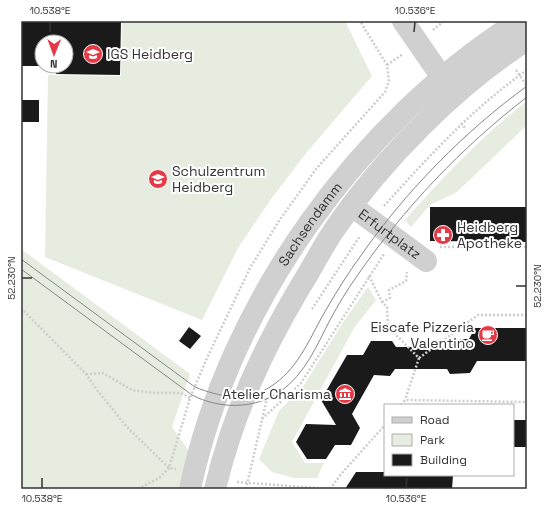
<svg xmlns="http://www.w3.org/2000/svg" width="548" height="510" viewBox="0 0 548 510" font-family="'Space Grotesk',sans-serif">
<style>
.green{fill:#e6ecdf}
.building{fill:#1a1a1a}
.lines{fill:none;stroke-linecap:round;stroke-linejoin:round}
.path{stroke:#cdcdcd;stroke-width:2.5;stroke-dasharray:2 2;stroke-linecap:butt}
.minor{stroke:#d0d0d0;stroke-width:22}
.tram{stroke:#888;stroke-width:1}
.ticks{fill:none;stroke:#333;stroke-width:1.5}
.labels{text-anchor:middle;stroke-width:4;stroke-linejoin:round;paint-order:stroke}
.poi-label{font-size:14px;fill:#333;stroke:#fff;text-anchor:start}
.street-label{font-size:14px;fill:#333;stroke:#fff}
.neatline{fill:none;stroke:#333;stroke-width:1.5}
.ticks-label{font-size:10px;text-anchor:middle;fill:#333}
</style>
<rect width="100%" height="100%" fill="#fff"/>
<!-- green -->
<g class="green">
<path d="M122 21H345L372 76 307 152 271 199 238 248 202 320 45 257 48 75 121 76Z"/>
<path d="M527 101V125L457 192 430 205 411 227 405 220C443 177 482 136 527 101Z"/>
<path d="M21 249 190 374 172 427 189 451 179 489H21Z"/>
<path d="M368 287 376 300 354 328 292 442 305 463H324L317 478H294L272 472 259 459 279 411 304 385 344 321Z"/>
</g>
<!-- building -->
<g class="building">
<path d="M21 21H121L120 75 56 74V71H51V66H49H66V42H42V66H21Z"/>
<rect x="21" y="100" width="18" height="22"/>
<path d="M430 207H527V242L430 241Z"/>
<path d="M189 327 201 336 190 349 179 341Z"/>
<path d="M475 328H527V361H477L470 373 450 374 447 369H395L390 376 374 375 352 414 360 428 351 445H335L326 459H307L296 442 306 424 336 425 321 400 347 355H363L371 341H392L396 347H447L451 339H469Z"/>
<rect x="513" y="420" width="14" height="27"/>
<path d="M356 472H385V475H453L452 489H345Z"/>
</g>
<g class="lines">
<!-- path -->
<g class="path">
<path d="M433 30 444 21"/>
<path d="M387 65 403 54"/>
<path d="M516 70 527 86"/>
<path d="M461 123 465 128"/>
<path d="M384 206C429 156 473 108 527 70"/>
<path d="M440 247H527"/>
<path d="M369 276 382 302 387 307 388 327 419 358 405 400"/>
<path d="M382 302 390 298 389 290 406 281 407 272"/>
<path d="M21 308 86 374 97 390 127 427 169 468 176 469"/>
<path d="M312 309 360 236"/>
<path d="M419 358 478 315H527"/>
<path d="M86 374 103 373 132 390 155 393H181L190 398"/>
<path d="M401 405 405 400 527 402"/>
<path d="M262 419 301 383 384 254"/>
<path d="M237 482 330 489"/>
<path d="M138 489 159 478 169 468 190 398 207 358 250 268 279 221 316 169 385 92 389 81 387 65 360 21"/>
<path d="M246 489 267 398"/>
<path d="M330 489 342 473 385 425"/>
</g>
<!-- minor -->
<g class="minor">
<path d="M403 21 450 89"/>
<path id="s1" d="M352 206 426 261"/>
<path id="s2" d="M190 489C229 303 359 122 519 21"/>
<path d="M215 489C233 414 261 353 300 287 312 268 322 248 334 230 382 160 456 85 527 40"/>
</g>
<!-- tram -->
<g class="tram">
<path d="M21 259 195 387C219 397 247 402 270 387 297 370 308 342 323 315 335 294 348 273 362 254 407 190 464 132 527 86"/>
<path d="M21 269 192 395C219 409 254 410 281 391 305 374 317 345 330 320 338 305 347 290 357 276 404 208 461 148 527 97"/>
</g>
</g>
<!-- ticks -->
<path class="ticks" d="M50 32V22M414 32 415 22M22 278H32M516 286H526M42 488V478M406 488 407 478"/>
<!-- icons -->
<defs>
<symbol id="school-disc" viewBox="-11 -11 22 22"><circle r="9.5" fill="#e63946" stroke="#fff"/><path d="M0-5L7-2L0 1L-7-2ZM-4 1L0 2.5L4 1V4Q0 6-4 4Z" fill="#fff"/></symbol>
<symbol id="pharmacy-disc" viewBox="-11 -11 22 22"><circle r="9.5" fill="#e63946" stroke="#fff"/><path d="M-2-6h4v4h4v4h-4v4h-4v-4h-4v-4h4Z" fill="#fff"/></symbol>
<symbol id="cafe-disc" viewBox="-11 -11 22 22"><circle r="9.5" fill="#e63946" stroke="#fff"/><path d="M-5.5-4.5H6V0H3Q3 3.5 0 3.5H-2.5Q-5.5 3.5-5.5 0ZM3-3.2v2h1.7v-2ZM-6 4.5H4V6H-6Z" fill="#fff"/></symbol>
<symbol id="museum-disc" viewBox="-11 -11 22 22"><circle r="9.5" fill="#e63946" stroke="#fff"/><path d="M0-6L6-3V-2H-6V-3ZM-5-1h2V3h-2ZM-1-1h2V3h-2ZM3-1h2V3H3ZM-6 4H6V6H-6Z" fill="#fff"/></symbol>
</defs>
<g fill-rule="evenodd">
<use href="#school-disc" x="82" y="43" width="22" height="22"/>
<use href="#school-disc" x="147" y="168" width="22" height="22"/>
<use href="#pharmacy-disc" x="432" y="224" width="22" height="22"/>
<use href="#cafe-disc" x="477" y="324" width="22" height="22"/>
<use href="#museum-disc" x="334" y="383" width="22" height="22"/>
</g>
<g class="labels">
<!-- poi labels -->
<g class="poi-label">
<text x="107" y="59">IGS Heidberg</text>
<text x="172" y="176">Schulzentrum<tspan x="172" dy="16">Heidberg</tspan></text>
<text x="457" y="232">Heidberg<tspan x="457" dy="16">Apotheke</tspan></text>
<text x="474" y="332" text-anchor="end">Eiscafe Pizzeria<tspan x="474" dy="16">Valentino</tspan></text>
<text x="331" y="399" text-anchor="end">Atelier Charisma</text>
</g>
<!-- street labels -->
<g class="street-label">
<text dy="5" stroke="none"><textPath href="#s2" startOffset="293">Sachsendamm</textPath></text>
<text dy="5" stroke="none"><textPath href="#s1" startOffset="47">Erfurtplatz</textPath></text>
</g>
</g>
<!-- border -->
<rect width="548" height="510" fill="none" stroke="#ffffff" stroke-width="44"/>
<!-- legend -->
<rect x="384" y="404" width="130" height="72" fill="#ffffff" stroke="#adadad"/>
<rect x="392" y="417" width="20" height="6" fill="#d0d0d0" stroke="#adadad"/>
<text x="420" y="424" font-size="12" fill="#333333">Road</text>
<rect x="392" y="434" width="20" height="12" fill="#e6ecdf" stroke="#adadad"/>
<text x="420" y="444" font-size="12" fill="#333333">Park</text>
<rect x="392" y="454" width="20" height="12" fill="#1a1a1a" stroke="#adadad"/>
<text x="420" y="464" font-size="12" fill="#333333">Building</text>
<!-- north arrow -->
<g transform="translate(54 54) rotate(181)"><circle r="19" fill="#ffffff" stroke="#adadad"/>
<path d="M0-3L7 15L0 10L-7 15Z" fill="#e63946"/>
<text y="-6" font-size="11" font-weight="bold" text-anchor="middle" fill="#333333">N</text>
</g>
<rect x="22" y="22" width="504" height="466" class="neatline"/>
<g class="ticks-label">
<text x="50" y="14">10.538°E</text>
<text x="415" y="14">10.536°E</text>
<text transform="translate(11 278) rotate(-90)" y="4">52.230°N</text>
<text transform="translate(537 286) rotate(-90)" y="4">52.230°N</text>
<text x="42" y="502">10.538°E</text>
<text x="406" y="502">10.536°E</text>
</g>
</svg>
